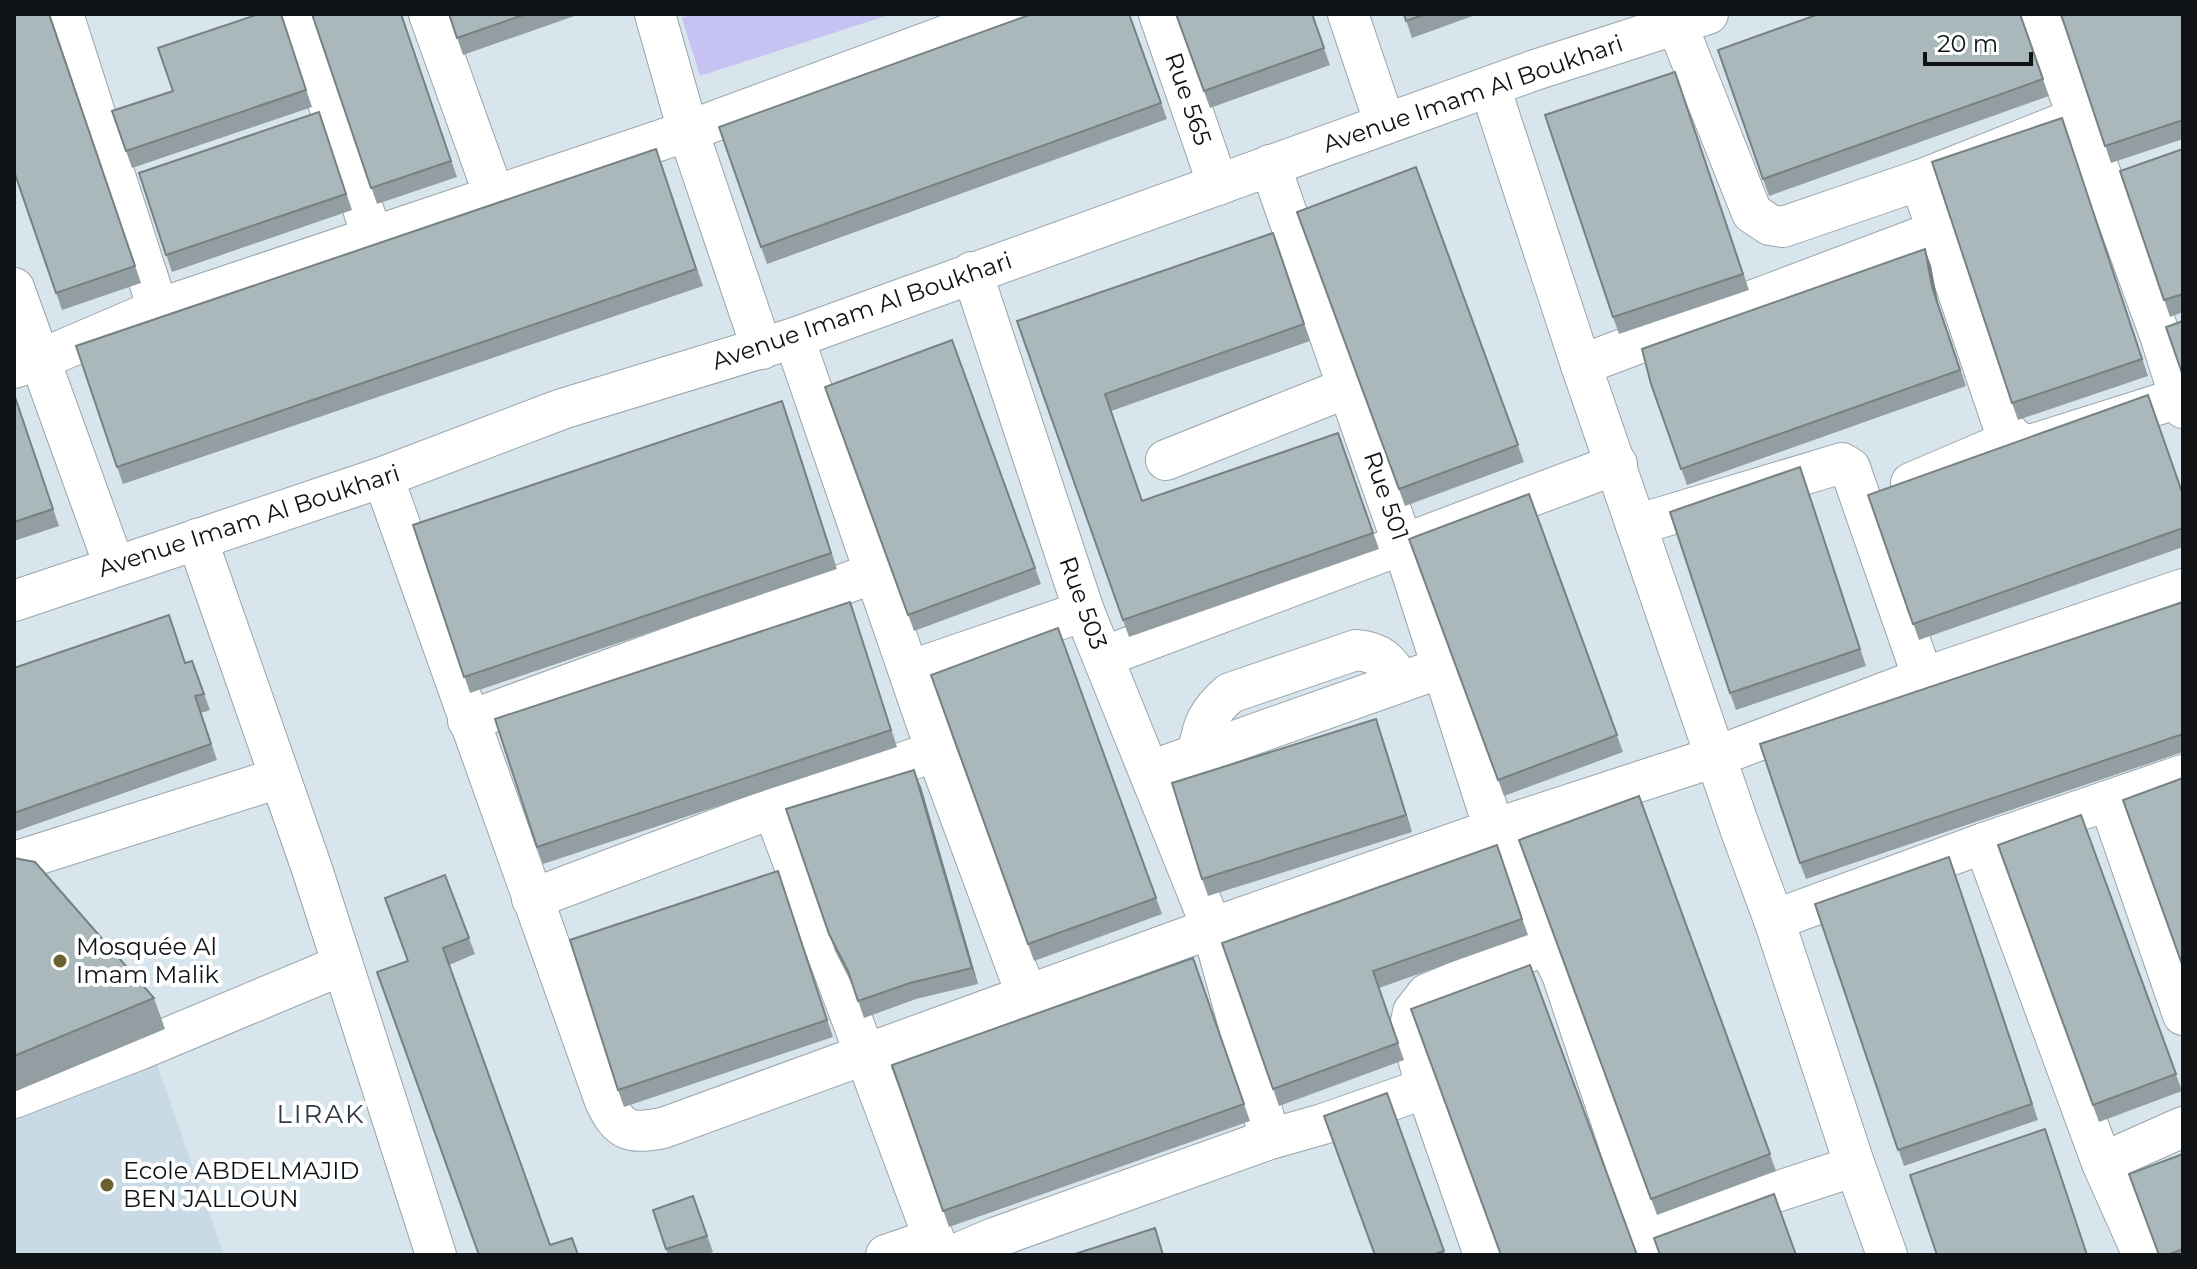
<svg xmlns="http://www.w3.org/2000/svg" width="2197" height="1269" viewBox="0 0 2197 1269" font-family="Montserrat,sans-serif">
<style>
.built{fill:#c7dae6}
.green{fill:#c6c2f1}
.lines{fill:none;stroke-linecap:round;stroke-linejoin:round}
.minor-casing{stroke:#98a4ab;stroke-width:42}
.minor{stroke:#fff;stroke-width:40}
.wall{fill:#929ea1}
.shaded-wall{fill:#778183}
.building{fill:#aab8bb;stroke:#778183;stroke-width:2}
.poi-dot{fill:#68622e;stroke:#fff;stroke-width:3}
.labels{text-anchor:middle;stroke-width:8;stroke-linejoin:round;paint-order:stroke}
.street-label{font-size:24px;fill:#0f1316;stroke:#fff}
.poi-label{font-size:24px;fill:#0f1316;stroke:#fff;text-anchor:start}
.neighbourhood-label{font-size:26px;letter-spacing:2px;fill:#303a40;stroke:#fff}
</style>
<rect width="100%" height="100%" fill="#d9e5ed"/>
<!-- built -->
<path class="built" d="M155 1059 224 1255H14V1115Z"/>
<!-- green -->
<path class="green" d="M693 14H892L700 76 682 18Z"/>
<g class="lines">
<defs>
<g id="minor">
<path d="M63 14 158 309"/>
<path d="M299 14 372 236"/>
<path d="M429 14 494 195"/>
<path d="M655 14 688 131 762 349"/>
<path d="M1159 14 1218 185"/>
<path d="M1348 14 1385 124"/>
<path d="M2038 14 2107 190 2161 338 2183 408"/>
<path d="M1677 25 1752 213 1770 225 1783 227 1920 180 2079 117"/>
<path d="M1490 87 1581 365 1741 831 1774 920 1855 1166 1887 1255"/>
<path d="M1270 165 1403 545 1494 829 1547 944 1427 994 1413 1012 1410 1027 1426 1088 1484 1255"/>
<path d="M1920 180 2004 428 2014 439 2027 446 2179 398"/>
<path d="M972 272 1084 611 1212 928 1270 1139"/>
<path d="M14 288 114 565"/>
<path d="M794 338 936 751 1027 996"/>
<path d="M1581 365 1937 231"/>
<path d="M14 368 39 360 158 309 688 131 1004 14"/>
<path d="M1166 460 1349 387"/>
<path d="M383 477 605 1101C620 1133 631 1134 663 1128L1212 928 1494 829 1715 757 1923 678 2183 589"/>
<path d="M1911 483 2014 439"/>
<path d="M1636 525 1842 463 1850 468 1923 678"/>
<path d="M197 539 312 869 436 1255"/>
<path d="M14 601 383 477 562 409 794 338 1535 70 1708 14"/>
<path d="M1103 657 1617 464"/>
<path d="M909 671 1084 611"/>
<path d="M468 721 874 573"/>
<path d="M1198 754C1202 725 1208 712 1230 693L1356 650C1380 652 1389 661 1401 682"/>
<path d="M1150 771 1441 668"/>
<path d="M2109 801 2183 1015"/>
<path d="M773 808 940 1255"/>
<path d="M1984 843 2102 1163 2143 1255"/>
<path d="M14 862 279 778"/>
<path d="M532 899 773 808 936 751"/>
<path d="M1774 920 1984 843 2183 775"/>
<path d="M1547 944 1562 974 1656 1255"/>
<path d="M14 1098 141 1049 342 965"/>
<path d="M2102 1163 2183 1127"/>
<path d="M1649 1234 1855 1166"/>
<path d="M886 1255 933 1239"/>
<path d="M954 1255 994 1238 1270 1139 1323 1124 1426 1088"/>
</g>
</defs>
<!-- minor casing -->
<use href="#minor" class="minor-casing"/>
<!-- minor -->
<use href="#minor" class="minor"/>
</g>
<!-- wall -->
<g class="wall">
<path d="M50 14 141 283 62 310 14 171Z"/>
<path d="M281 14 312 107 132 168 112 111 173 91Z"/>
<path d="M312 14H401L457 177 377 204Z"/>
<path d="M449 14H580L463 55Z"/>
<path d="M1129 14 1167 119 767 264 719 127Z"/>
<path d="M1176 14H1312L1330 65 1210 108Z"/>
<path d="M1404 14H1478L1412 38Z"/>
<path d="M2020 14 2049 96 1769 196 1718 50Z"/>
<path d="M2061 14H2183V139L2111 163Z"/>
<path d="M1681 88 1749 290 1619 334 1613 317Z"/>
<path d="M319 112 352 210 172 272 139 173Z"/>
<path d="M2068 135 2148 376 2018 420 2012 403Z"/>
<path d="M656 149 703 286 123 484 76 346Z"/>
<path d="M2183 149V312L2170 317 2120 171Z"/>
<path d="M1416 167 1524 462 1405 506 1297 212Z"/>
<path d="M1273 233 1310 341 1111 411 1142 501 1338 433 1379 549 1129 637 1017 321Z"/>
<path d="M1925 249 1931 266 1938 303 1966 386 1687 485 1651 384Z"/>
<path d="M952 340 1041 584 914 631 825 387Z"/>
<path d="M14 393 59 526 14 541Z"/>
<path d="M788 417 837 569 470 693 413 525Z"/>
<path d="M1800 467 1866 666 1736 710 1730 693Z"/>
<path d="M1529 494 1623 752 1504 796 1409 539Z"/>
<path d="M2183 494V547L1919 640 1868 495Z"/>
<path d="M850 602 897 747 543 864 537 847Z"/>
<path d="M2183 602V752L1806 879 1800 863Z"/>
<path d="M1058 628 1162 914 1034 961 931 675Z"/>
<path d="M192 661 210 710 201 713 217 760 14 832V668L186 663Z"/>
<path d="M1382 736 1412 832 1208 896 1202 879Z"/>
<path d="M921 787 978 984 916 999 864 1018 853 986 835 951 786 809Z"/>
<path d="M1639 796 1776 1171 1657 1215 1519 840Z"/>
<path d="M2081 815 2182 1091 2099 1122 1998 845Z"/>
<path d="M1497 845 1528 935 1379 988 1404 1060 1279 1106 1222 943Z"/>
<path d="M14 858 154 998 165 1029 14 1092Z"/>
<path d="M778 871 833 1037 624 1107 618 1090Z"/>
<path d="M1955 874 2038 1120 1904 1166 1815 904Z"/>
<path d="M445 875 475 954 449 965 550 1245 578 1255H479L408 961Z"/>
<path d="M1193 958 1250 1121 949 1227 892 1065Z"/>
<path d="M1387 1093 1445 1255H1375Z"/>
<path d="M2183 1154V1255H2159Z"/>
<path d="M693 1196 713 1252 704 1255H668L653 1210Z"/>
</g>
<!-- shaded-wall -->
<g class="shaded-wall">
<path d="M1925 249 1931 266 1938 303 1966 386 1932 287Z"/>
<path d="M1376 719 1382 736 1412 832 1406 815Z"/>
<path d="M914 770 921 787 978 984 972 968Z"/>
</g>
<!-- building -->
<g class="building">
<path d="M14 14H49L135 266 56 293 14 171Z"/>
<path d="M259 14H281L306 90 126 151 112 111 173 91 158 48Z"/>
<path d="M312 14H401L451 161 371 188Z"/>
<path d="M449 14H526L457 38Z"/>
<path d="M1032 14H1129L1161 103 761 247 719 127Z"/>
<path d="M1176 14H1312L1324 48 1204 91Z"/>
<path d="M1404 14H1426L1406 21Z"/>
<path d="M1819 14H2020L2043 79 1763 179 1718 50Z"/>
<path d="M2061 14H2183V120L2105 146Z"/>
<path d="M1675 72 1743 274 1613 317 1545 115Z"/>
<path d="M319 112 346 194 166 255 139 173Z"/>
<path d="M2062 118 2142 359 2012 403 1932 162Z"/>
<path d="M656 149 696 269 117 467 76 346Z"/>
<path d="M2183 149V294L2164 300 2120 171Z"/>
<path d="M1416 167 1518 445 1399 489 1297 212Z"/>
<path d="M1273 233 1304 324 1105 394 1142 501 1338 433 1373 533 1123 620 1017 321Z"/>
<path d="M1925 249 1932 287 1960 370 1681 469 1651 384 1642 349Z"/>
<path d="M2183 321V376L2166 327Z"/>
<path d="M952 340 1035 568 908 615 825 387Z"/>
<path d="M14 394 53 509 14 522Z"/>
<path d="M2148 395 2183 495V528L1913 624 1868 495Z"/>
<path d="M782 401 831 553 464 677 413 525Z"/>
<path d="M1800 467 1860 649 1730 693 1670 512Z"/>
<path d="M1529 494 1617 735 1498 780 1409 539Z"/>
<path d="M850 602 891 730 537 847 495 719Z"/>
<path d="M2183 602V734L1800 863 1760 744Z"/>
<path d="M169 615 185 663 192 661 204 694 195 696 211 744 14 813V668Z"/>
<path d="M1058 628 1156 898 1028 944 931 675Z"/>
<path d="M1376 719 1406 815 1202 879 1172 783Z"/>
<path d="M914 770 972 968 910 983 858 1001 848 971 829 934 786 809Z"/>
<path d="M2183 778V967L2123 800Z"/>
<path d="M1639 796 1770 1154 1651 1199 1519 840Z"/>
<path d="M2081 815 2176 1074 2093 1105 1998 845Z"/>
<path d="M1497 845 1522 919 1373 971 1398 1043 1273 1089 1222 943Z"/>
<path d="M1949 857 2032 1104 1898 1150 1815 904Z"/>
<path d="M14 858 35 862 154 998 14 1056Z"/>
<path d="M778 871 827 1020 618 1090 570 940Z"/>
<path d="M445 875 469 938 443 948 550 1245 572 1238 578 1255H479L377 972 408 961 385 898Z"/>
<path d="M1193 958 1244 1104 943 1211 892 1065Z"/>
<path d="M1530 965 1637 1255H1501L1411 1009Z"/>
<path d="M1387 1093 1444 1251 1432 1255H1375L1324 1116Z"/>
<path d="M2045 1129 2087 1255H1937L1910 1175Z"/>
<path d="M2183 1154V1249L2167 1255H2159L2129 1174Z"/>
<path d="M1774 1194 1796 1255H1660L1654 1238Z"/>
<path d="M693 1196 707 1236 666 1249 653 1210Z"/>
<path d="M1155 1228 1163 1255H1072Z"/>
</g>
<!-- markers -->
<g class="poi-dot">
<circle cx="60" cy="961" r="8"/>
<circle cx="107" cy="1185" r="8"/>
</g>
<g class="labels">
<!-- street labels -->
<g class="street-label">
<text transform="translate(1473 94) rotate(-19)" y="8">Avenue Imam Al Boukhari</text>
<text transform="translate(1188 99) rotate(71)" y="8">Rue 565</text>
<text transform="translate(862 311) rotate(-19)" y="8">Avenue Imam Al Boukhari</text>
<text transform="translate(1386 496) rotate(71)" y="8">Rue 501</text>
<text transform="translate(249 521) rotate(-18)" y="8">Avenue Imam Al Boukhari</text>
<text transform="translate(1083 603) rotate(70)" y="8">Rue 503</text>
</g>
<!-- poi labels -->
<g class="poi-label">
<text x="76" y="955">Mosquée Al<tspan x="76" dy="28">Imam Malik</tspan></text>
<text x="123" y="1179">Ecole ABDELMAJID<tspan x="123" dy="28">BEN JALLOUN</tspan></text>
</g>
<!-- neighbourhood labels -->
<g class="neighbourhood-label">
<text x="321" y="1123">LIRAK</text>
</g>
</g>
<!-- border -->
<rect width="2197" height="1269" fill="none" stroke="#0f1316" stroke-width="32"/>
<!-- scale -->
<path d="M1925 52v12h106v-12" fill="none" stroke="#0f1316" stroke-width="4"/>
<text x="1937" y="52" font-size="24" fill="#0f1316" stroke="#ffffff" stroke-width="6" paint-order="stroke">20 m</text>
</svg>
